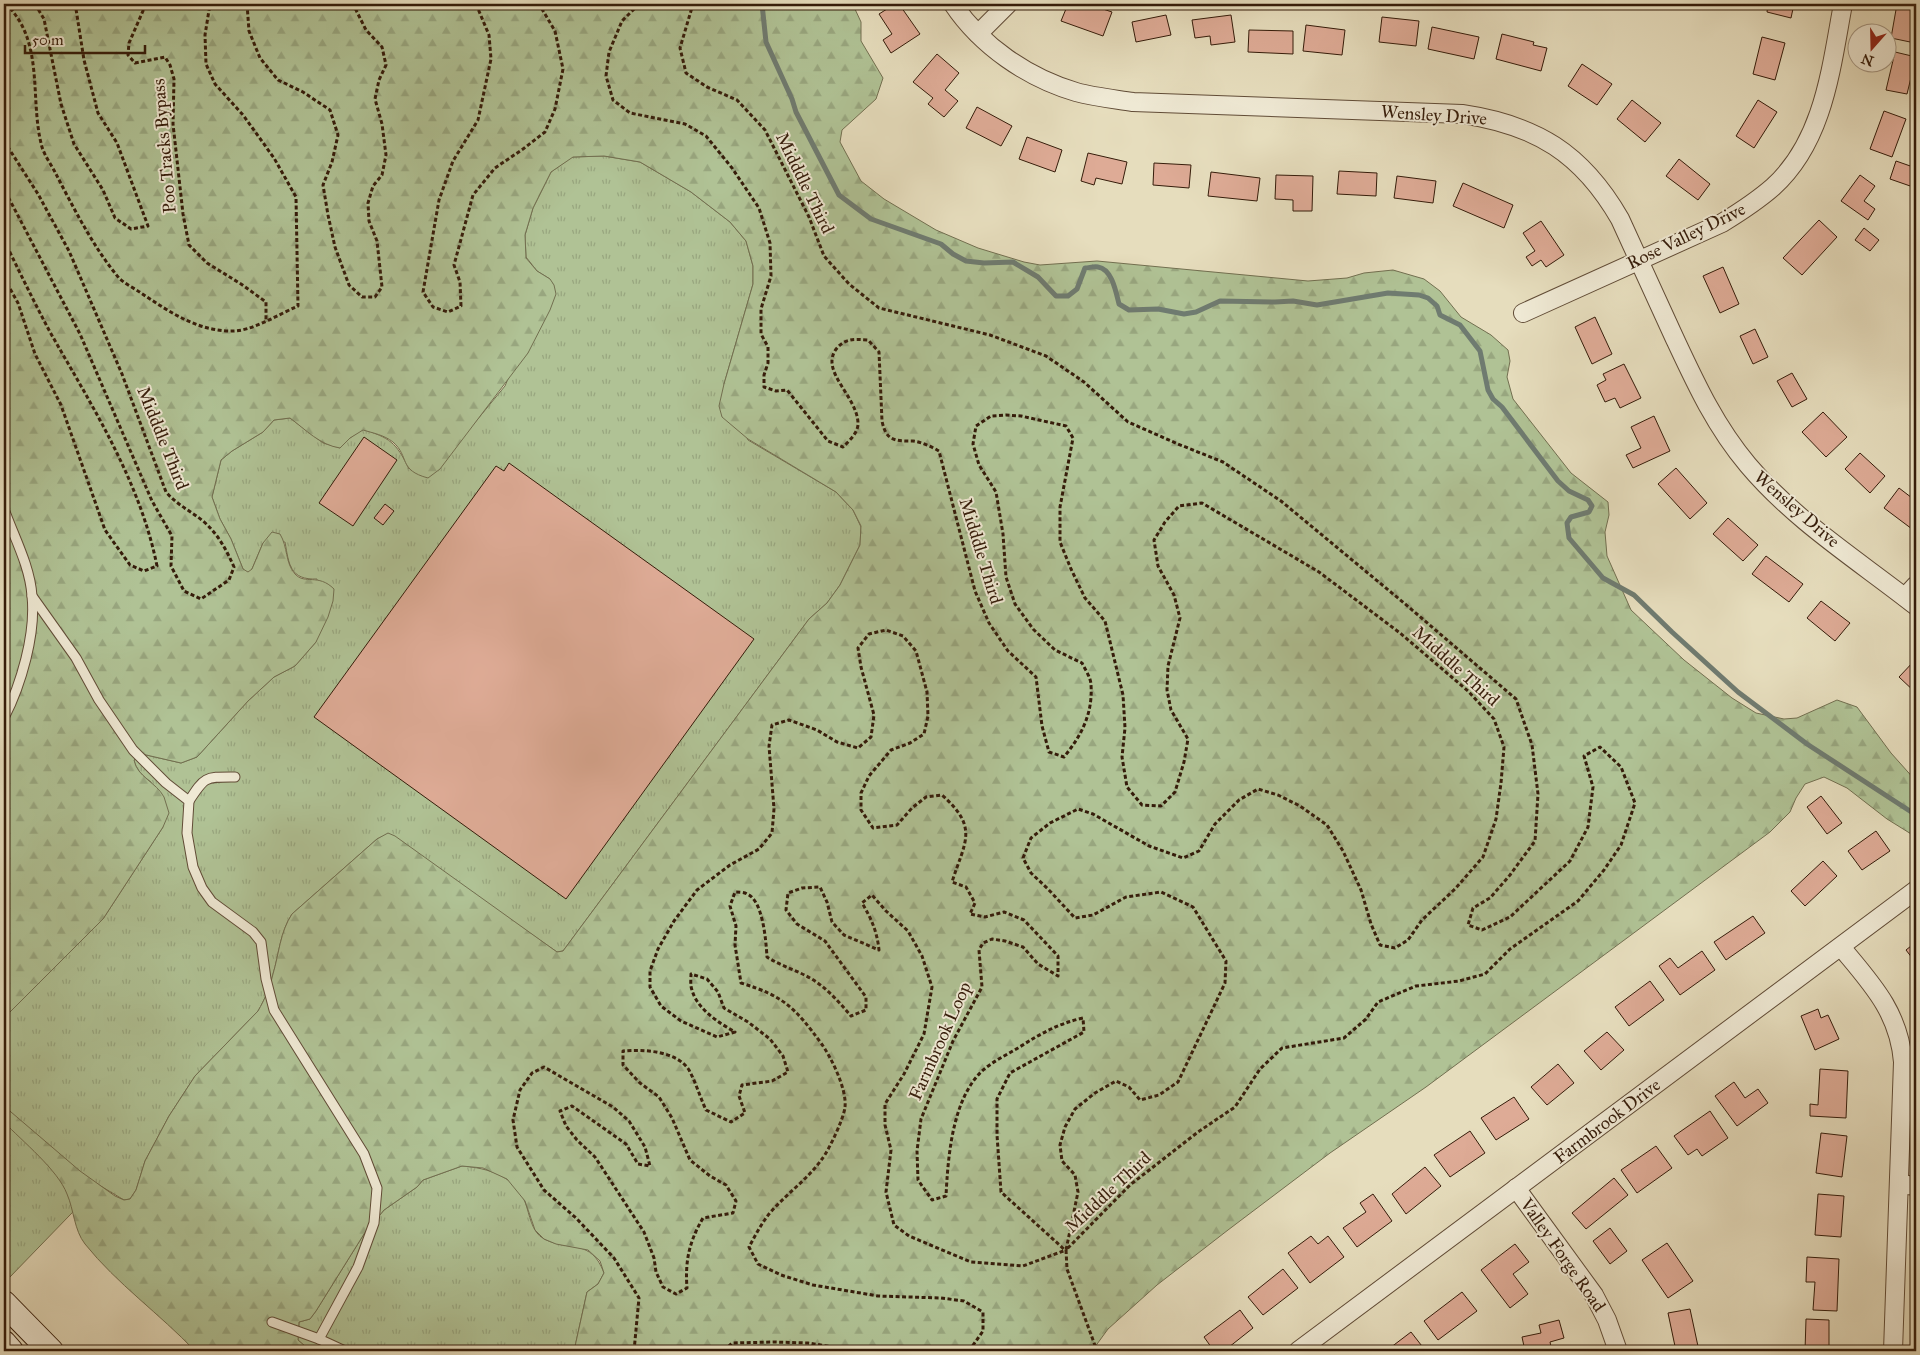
<svg xmlns="http://www.w3.org/2000/svg" width="1920" height="1355" viewBox="0 0 1920 1355" font-family="'IM FELL Great Primer',serif">
<style>
.grass{fill:url(#grass-tufts);stroke:#726f50}
.forest{fill:url(#forest-firs);stroke:#726f50}
.lines{fill:none;stroke-linecap:round;stroke-linejoin:round}
.stream{stroke:#6f7b70;stroke-width:5}
.building{fill:#deab96;stroke:#351c0a}
.service-casing{stroke:#614c37;stroke-width:11}
.minor-casing{stroke:#614c37;stroke-width:20}
.secondary-casing{stroke:#351c0a;stroke-width:26}
.path{stroke:#351c0a;stroke-width:3;stroke-dasharray:4 2.5;stroke-linecap:butt}
.service{stroke:#efe9d4;stroke-width:9}
.minor{stroke:#efe9d4;stroke-width:18}
.secondary{stroke:#efe9d4;stroke-width:24}
.labels{text-anchor:middle;stroke-width:4;stroke-linejoin:round;paint-order:stroke}
.street-label{font-size:18px;fill:#351c0a;stroke:#efe9d4}
</style>
<defs>
<pattern id="grass-tufts" width="24" height="20" patternUnits="userSpaceOnUse" patternTransform="scale(1.25)"><rect width="24" height="20" fill="#b0c295"/><path d="M3 7l-1-3M5 7V3M7 7l1-3M15 17l-1-3M17 17v-4M19 17l1-3" fill="none" stroke="#98a67f"/></pattern>
<pattern id="forest-firs" width="22" height="20" patternUnits="userSpaceOnUse" patternTransform="scale(1.25)"><rect width="22" height="20" fill="#b0c295"/><path d="M5 1l3.5 6h-7zM16 11l3.5 6h-7z" fill="#98a67f"/></pattern>
</defs>
<rect width="100%" height="100%" fill="#e6ddbd"/>
<filter id="stains"><feTurbulence type="fractalNoise" baseFrequency=".004" numOctaves="4"/><feColorMatrix values="0 0 0 0 .2 0 0 0 0 .09 0 0 0 0 .02 0 0 0 .5 -.17"/></filter>
<radialGradient id="worn" r=".72"><stop offset=".6" stop-color="#630" stop-opacity="0"/><stop offset="1" stop-color="#630" stop-opacity=".3"/></radialGradient>
<!-- grass -->
<g class="grass">
<path d="M604 156 640 162 691 192 730 222 746 241 753 266V284L724 384 748 440 836 492 853 510 861 527 860 545 840 585 827 603 809 619 563 951 557 952 388 834 377 839 292 914C280 932 279 954 273 974 270 987 265 999 258 1011L195 1076 169 1116 145 1161 136 1190 130 1199 124 1200 99 1185 9 1278 4 1272V1018L103 919 163 827 151 782C143 776 136 770 134 760L142 754 181 763 197 757 248 701 274 677 295 666 316 642 317 579C290 580 289 565 285 542L263 543 252 569 248 573 243 569 231 539 220 519 212 497 221 460 232 451 263 432 274 420 290 418 323 443 340 448 350 438 362 429C390 438 396 442 409 469L472 426 505 386 550 279 537 271 526 257 525 235 533 208 551 172 572 157Z"/>
<path d="M462 1166C488 1168 515 1176 525 1202 530 1215 531 1232 544 1239 570 1252 591 1238 604 1273L598 1284 587 1292 574 1351H317L306 1347 298 1340 299 1322 310 1319 316 1311 364 1234 384 1210 417 1187 423 1180Z"/>
</g>
<!-- forest -->
<path class="forest" d="M4 4H778C790 12 805 5 818 4 830 3 842 3 854 7L861 22V41L883 78 876 99 842 130 840 142 861 181 884 199 936 230 978 248 1024 262 1040 265 1097 261 1308 281 1347 278 1364 273 1393 270 1424 279 1440 291 1461 317 1491 335 1508 350 1510 361 1507 377 1513 399 1571 473 1608 502 1609 515 1605 532 1607 556 1631 610 1684 660 1732 698 1756 713 1784 719 1797 718 1837 700 1857 707 1891 753 1916 781V837L1887 819 1847 788 1824 777 1805 784 1796 798 1790 812 1770 832 1426 1087 1330 1153 1228 1230 1157 1285 1108 1329 1092 1351H574L587 1292 598 1284 604 1273 600 1261 588 1250 556 1244 544 1239 535 1230 525 1201 507 1179 483 1168 462 1166 423 1180 417 1187 384 1210 364 1234 316 1311 310 1319 299 1322 298 1340 306 1347 317 1351H195C160 1314 117 1284 85 1244 74 1230 74 1210 67 1194 58 1170 22 1141 4 1122V1106L80 1171 115 1196 124 1200 130 1199 136 1190 145 1161 169 1116 195 1076 258 1011C265 999 270 987 273 974 279 954 280 932 292 914L377 839 388 833 395 836 557 952 563 951 809 619 827 603 840 585 860 545 861 526 853 510 836 492 748 439 722 417 719 406 724 384 753 284V266L746 241 730 222 691 192 640 162 604 156 573 157 551 172 533 208 525 235 526 258 537 271 550 279 554 285 556 294 550 310 528 353 440 469 428 478C398 470 410 457 393 442 384 435 373 433 363 430L350 438 340 448C320 445 306 430 290 418L274 420 263 432 232 451 221 460 212 497 220 519 231 539 243 569 248 572 252 569 263 543 272 532 280 534C288 547 285 563 295 574 305 585 318 573 334 589L333 601 328 617 316 642 295 666 274 677 248 701 197 757 181 763 142 754 134 760C137 777 156 782 164 797 166 802 167 808 169 813L163 827 103 919 4 1018Z"/>
<g class="lines">
<!-- stream -->
<path class="stream" d="M762 4 766 42 792 99 796 112 839 195 871 219 941 244 953 254 966 261 984 263 1013 262 1038 277 1056 296H1068L1077 289 1085 268C1089 268 1094 266 1098 267 1112 269 1116 292 1119 304L1129 310 1158 309 1184 314 1196 312 1220 301 1275 302 1293 301 1317 305 1388 293 1419 295 1428 298 1437 306 1440 315 1460 325 1480 351 1488 390 1493 399 1502 407 1558 481 1569 491 1588 500 1592 506 1589 512 1571 517 1567 523 1569 538 1603 578 1634 595 1672 632 1738 692 1807 744 1916 815"/>
</g>
<!-- building -->
<g class="building">
<path d="M895 4H899L920 34 891 53 883 40 892 34 879 14Z"/>
<path d="M1068 4H1088L1112 12 1103 36 1061 21Z"/>
<path d="M1768 4H1794L1791 18 1767 12Z"/>
<path d="M1897 4H1916L1915 43 1891 38Z"/>
<path d="M1166 15 1171 35 1136 42 1132 22Z"/>
<path d="M1231 15 1235 42 1211 45 1210 36 1195 38 1192 20Z"/>
<path d="M1382 17 1419 21 1416 46 1379 42Z"/>
<path d="M1306 25 1345 30 1342 55 1303 51Z"/>
<path d="M1432 27 1479 37 1474 59 1428 49Z"/>
<path d="M1249 30 1293 31V54L1248 52Z"/>
<path d="M1502 34 1534 42 1533 45 1547 48 1541 71 1496 59Z"/>
<path d="M1762 37 1785 43 1775 80 1753 74Z"/>
<path d="M1895 52 1916 57 1907 94 1886 90Z"/>
<path d="M937 54 959 73 945 90 958 101 944 117 928 104 933 98 913 82Z"/>
<path d="M1582 64 1612 84 1597 105 1568 86Z"/>
<path d="M1632 100 1661 123 1645 142 1617 119Z"/>
<path d="M1758 100 1777 112 1754 148 1736 136Z"/>
<path d="M977 107 1012 126 1001 146 966 128Z"/>
<path d="M1884 111 1906 119 1892 157 1870 149Z"/>
<path d="M1027 137 1062 150 1055 172 1019 159Z"/>
<path d="M1088 153 1127 162 1122 184 1096 178 1094 185 1081 181Z"/>
<path d="M1679 159 1710 184 1698 200 1666 176Z"/>
<path d="M1896 161 1916 168V188L1890 179Z"/>
<path d="M1154 163 1191 165 1189 188 1153 185Z"/>
<path d="M1339 171 1377 173 1376 196 1337 194Z"/>
<path d="M1211 172 1260 178 1257 201 1208 196Z"/>
<path d="M1276 175 1313 176 1312 211H1293V200L1275 199Z"/>
<path d="M1860 175 1875 186 1864 201 1875 209 1868 220 1841 201Z"/>
<path d="M1397 176 1436 181 1433 203 1394 198Z"/>
<path d="M1463 183 1513 205 1504 228 1453 206Z"/>
<path d="M1819 220 1837 237 1802 275 1783 258Z"/>
<path d="M1541 221 1564 255 1546 267 1541 260 1532 266 1526 257 1535 251 1523 233Z"/>
<path d="M1864 228 1879 240 1870 251 1855 240Z"/>
<path d="M1723 267 1739 304 1720 313 1703 276Z"/>
<path d="M1595 317 1612 354 1592 364 1575 327Z"/>
<path d="M1755 329 1768 357 1753 364 1740 336Z"/>
<path d="M1624 364 1641 398 1620 408 1615 398 1605 402 1597 385 1606 380 1603 374Z"/>
<path d="M1792 373 1807 399 1792 407 1777 381Z"/>
<path d="M1823 412 1847 437 1826 457 1802 432Z"/>
<path d="M1654 416 1670 451 1633 468 1626 455 1641 448 1631 427Z"/>
<path d="M364 437 397 460 353 526 319 503Z"/>
<path d="M1860 453 1885 476 1870 493 1845 469Z"/>
<path d="M509 463 754 639 566 899 314 717 496 466 504 471Z"/>
<path d="M1676 468 1707 503 1690 519 1658 484Z"/>
<path d="M1899 488 1916 501V532L1884 508Z"/>
<path d="M385 504 394 511 383 525 374 518Z"/>
<path d="M1728 518 1758 545 1743 561 1713 534Z"/>
<path d="M1766 556 1803 584 1789 602 1752 574Z"/>
<path d="M1821 601 1850 623 1835 641 1807 618Z"/>
<path d="M1915 660 1916 661V693L1899 677Z"/>
<path d="M1821 796 1842 823 1827 834 1807 807Z"/>
<path d="M1876 831 1890 851 1862 870 1848 851Z"/>
<path d="M1823 861 1837 876 1805 906 1791 891Z"/>
<path d="M1753 916 1765 933 1726 960 1714 942Z"/>
<path d="M1916 942V963L1906 950Z"/>
<path d="M1702 951 1715 970 1680 995 1659 966 1670 958 1678 968Z"/>
<path d="M1650 981 1664 1000 1629 1026 1615 1007Z"/>
<path d="M1818 1009 1821 1018 1828 1015 1839 1039 1815 1050 1801 1016Z"/>
<path d="M1607 1032 1624 1050 1601 1070 1584 1051Z"/>
<path d="M1558 1064 1574 1083 1547 1105 1531 1087Z"/>
<path d="M1820 1069 1848 1071 1846 1118 1810 1116V1104L1818 1105Z"/>
<path d="M1734 1082 1745 1098 1758 1089 1768 1103 1737 1126 1715 1096Z"/>
<path d="M1514 1097 1529 1119 1496 1140 1481 1118Z"/>
<path d="M1710 1111 1728 1138 1702 1156 1697 1149 1688 1155 1674 1136Z"/>
<path d="M1470 1131 1485 1153 1450 1177 1434 1155Z"/>
<path d="M1821 1133 1847 1136 1842 1177 1816 1173Z"/>
<path d="M1656 1146 1672 1168 1637 1193 1621 1170Z"/>
<path d="M1425 1167 1441 1186 1406 1214 1392 1194Z"/>
<path d="M1614 1178 1628 1195 1586 1229 1572 1213Z"/>
<path d="M1373 1194 1392 1221 1357 1247 1343 1228 1366 1212 1360 1203Z"/>
<path d="M1818 1194 1844 1196 1841 1237 1815 1235Z"/>
<path d="M1610 1228 1627 1251 1610 1264 1593 1241Z"/>
<path d="M1311 1236 1318 1244 1328 1236 1344 1257 1310 1283 1288 1253Z"/>
<path d="M1667 1243 1693 1281 1668 1298 1642 1260Z"/>
<path d="M1515 1244 1529 1262 1513 1274 1528 1294 1510 1308 1481 1270Z"/>
<path d="M1807 1257 1839 1259 1837 1311 1813 1310 1815 1282H1806Z"/>
<path d="M1283 1269 1298 1288 1263 1315 1248 1297Z"/>
<path d="M1462 1292 1477 1311 1438 1340 1424 1321Z"/>
<path d="M1690 1309 1699 1351H1676L1668 1313Z"/>
<path d="M1240 1310 1253 1328 1224 1351H1214L1204 1337Z"/>
<path d="M1806 1319 1829 1320V1351H1805Z"/>
<path d="M1559 1320 1564 1338 1550 1342 1552 1351H1525L1522 1337 1541 1333 1539 1325Z"/>
<path d="M1411 1332 1425 1350 1423 1351H1386Z"/>
</g>
<g class="lines">
<defs>
<g id="service">
<path d="M4 509C14 537 30 566 32 596 36 634 21 685 4 718"/>
<path d="M32 596 76 658 99 700 133 750 166 783 189 801 187 833 193 867 202 888 212 902 253 932 261 942 266 979 274 1010 364 1154 377 1188 374 1223 358 1267 319 1339"/>
<path d="M189 801C205 776 205 777 235 777"/>
<path d="M272 1322 319 1339 345 1351"/>
</g>
<g id="minor">
<path d="M953 4C981 46 1028 78 1076 92 1094 97 1114 99 1133 102L1462 114C1536 125 1582 153 1620 219 1638 258 1656 297 1674 337 1695 382 1715 426 1748 465 1795 521 1859 561 1916 606"/>
<path d="M978 34 1008 4"/>
<path d="M1523 313 1722 223C1740 212 1757 201 1773 187 1824 141 1831 68 1843 4"/>
<path d="M1905 597 1916 585"/>
<path d="M1841 947C1871 983 1899 1012 1903 1062L1893 1351"/>
<path d="M1899 1184 1916 1186"/>
<path d="M1516 1188 1594 1295 1607 1320 1618 1351"/>
<path d="M1298 1351 1916 890"/>
</g>
<g id="secondary">
<path d="M4 1303 51 1351"/>
<path d="M4 1343 11 1351"/>
</g>
</defs>
<!-- service casing -->
<use href="#service" class="service-casing"/>
<!-- minor casing -->
<use href="#minor" class="minor-casing"/>
<!-- secondary casing -->
<use href="#secondary" class="secondary-casing"/>
<!-- path -->
<g class="path">
<path d="M35 4 44 19 61 104 74 144 103 190 115 218 131 229 148 226 117 143 98 113 84 60 76 9 73 4"/>
<path d="M146 4 129 43 128 55 135 63 165 57 170 65 174 79 173 124 183 214 189 245 207 263 241 284 266 302V322"/>
<path d="M247 4 249 31 260 58 278 80 303 92 330 110 338 135 332 162 323 185 328 215 335 247 349 285 362 297H375L382 287 377 241 369 221 368 203 373 186 382 175 386 155 382 124 375 99 379 80 386 65 382 47 366 30 353 4"/>
<path d="M476 4 489 35 491 59 478 120 453 161 439 200 423 292 433 307 448 312 461 306 460 282 454 265 473 195 495 168 523 149 545 132 555 109 563 69 555 31 539 4"/>
<path d="M639 4 622 21 609 52 606 76 613 100 630 113 685 124 706 136 732 168 759 208 770 243 771 276 761 309V334L768 347V363L764 375V387L776 391 787 390 828 441 843 447C849 441 857 434 858 425 859 397 818 371 837 348 846 338 855 339 868 340L879 352 882 421C886 441 895 441 913 441 922 442 932 447 939 451L975 591 989 623 1008 651 1036 677 1042 726 1049 752 1064 757C1081 736 1093 714 1091 685 1091 678 1085 669 1082 663L1055 650 1033 629 1015 604 1006 577 1003 534 996 492 979 465 973 444 976 426 991 416 1006 415 1021 416 1066 426 1073 438 1060 507V542L1071 569 1085 598 1105 621 1123 695 1125 728 1122 757 1127 787 1142 805 1161 806 1175 792 1184 762 1188 739 1171 710 1167 690 1168 666 1180 618 1174 595 1158 566 1154 540 1165 522 1179 506 1202 503 1319 572 1400 633 1468 691 1494 719 1504 747 1501 783 1496 819 1483 857 1455 889 1422 920 1408 940 1395 948 1380 945 1371 924 1361 890 1343 851 1327 825 1300 806 1278 795 1258 789 1239 800 1215 824 1199 851 1183 858 1149 846 1093 814 1078 809 1050 823 1031 838 1023 858 1031 873 1048 889 1075 918 1093 915 1126 897 1161 892 1193 907 1226 961 1225 983 1178 1082 1159 1095 1140 1100 1129 1087 1116 1081 1095 1093 1075 1109 1065 1127 1060 1145 1062 1161 1075 1175 1078 1192 1066 1250 1130 1185 1198 1132 1235 1107 1260 1069 1282 1048 1344 1038 1366 1019 1378 1002 1416 986 1459 981 1485 974 1510 949 1578 901 1604 870 1621 845 1635 803 1621 767 1600 747 1584 756 1593 787 1588 827 1570 861 1510 917 1482 930 1468 925 1473 908 1490 898 1510 875 1535 841 1538 794 1532 745 1516 699 1404 603 1281 501 1223 462 1178 444 1128 422 1084 382 1046 356 990 335 879 308 849 284 824 256 809 217 765 130 737 100 707 87 686 73 680 48 693 4"/>
<path d="M4 15 8 6C44 43 30 98 41 143 43 154 51 164 56 174 73 207 95 250 119 278 125 284 134 288 141 293 168 311 197 331 231 331 251 332 279 314 298 306L296 197 274 158 243 115 215 84 206 64 205 35 210 4"/>
<path d="M4 69V85"/>
<path d="M4 141 38 194 69 251 122 374 166 492C177 505 191 511 203 521 218 534 226 549 234 567L229 580 201 599 184 591 171 566 172 536 152 501 80 334 4 189"/>
<path d="M4 240C19 271 34 302 50 332 92 406 140 481 157 566L144 571 130 565 105 530 61 405 35 354 18 303 4 278"/>
<path d="M1066 1250 1067 1269 1097 1351"/>
<path d="M634 1351 639 1298 614 1258 576 1218 544 1190 517 1147 513 1120 520 1090 532 1073 544 1067 613 1107 629 1121 645 1147 650 1166 638 1164 626 1144 572 1106 560 1111 566 1126 577 1140 595 1157 644 1232 654 1258 656 1272 663 1287 676 1294 687 1288C685 1261 689 1242 703 1218L733 1213 736 1201 726 1185 710 1176 690 1160 672 1118 659 1097 640 1083 623 1065V1051C643 1049 677 1051 689 1070 696 1083 700 1097 706 1110L731 1122 745 1113 739 1096 742 1085 772 1081 788 1072 783 1056 770 1039 748 1022 724 1008 718 992 707 979 691 974C691 979 690 985 692 990 697 1009 719 1023 735 1032L717 1037 681 1021 661 1006 650 987V971L658 949 674 921 697 890 730 865 759 849 772 833 774 809 769 746 772 725 789 720 817 730 837 742 858 748 871 737 874 715 861 667 858 648 869 634 886 630 903 636 916 651 927 692 928 716 924 734 910 743 891 750 869 776 861 793V810L873 828 897 825 912 808 926 797 942 795C979 828 965 841 952 882L966 887 975 903 970 914 985 917 1004 912 1024 920 1058 956V976L1038 964 1023 947 1005 941 992 939 983 943 979 950 982 987 953 1041 921 1119 917 1151 918 1180 932 1200 946 1196C948 1157 952 1100 982 1071 992 1062 1006 1055 1018 1048 1040 1034 1057 1024 1083 1018L1084 1032 1010 1073 997 1099V1135L1001 1192 1065 1250"/>
<path d="M724 1351 732 1343 774 1342 808 1343 858 1351"/>
<path d="M895 1351 914 1348V1351"/>
<path d="M969 1351 983 1331V1312L964 1301 941 1298 878 1296 813 1285 781 1275 758 1264 749 1247C755 1236 761 1224 769 1214 785 1195 807 1180 822 1159 829 1150 844 1118 845 1107 847 1089 831 1057 821 1043 795 1008 784 996 741 983L735 945 736 926 730 906 735 892C739 892 744 892 747 894 763 900 766 941 767 957 781 966 796 970 810 978 826 987 839 1002 851 1016L866 1010V997L825 941 797 924 786 910 788 893 802 888 820 887 827 902 832 922 844 935 879 950C877 931 871 918 862 903L872 895 886 911 908 931 922 956 932 987 924 1034 904 1074 885 1104V1125L891 1150 886 1192 894 1225 909 1236 971 1262 1023 1266 1066 1250"/>
</g>
<!-- service -->
<use href="#service" class="service"/>
<!-- minor -->
<use href="#minor" class="minor"/>
<!-- secondary -->
<use href="#secondary" class="secondary"/>
</g>
<g class="labels">
<!-- street labels -->
<g class="street-label">
<text transform="translate(1434 115) rotate(4)" y="6">Wensley Drive</text>
<text transform="translate(164 146) rotate(-95)" y="6">Poo Tracks Bypass</text>
<text transform="translate(805 183) rotate(64)" y="6">Midddle Third</text>
<text transform="translate(1686 236) rotate(-26)" y="6">Rose Valley Drive</text>
<text transform="translate(163 438) rotate(68)" y="6">Midddle Third</text>
<text transform="translate(1797 509) rotate(41)" y="6">Wensley Drive</text>
<text transform="translate(981 551) rotate(73)" y="6">Midddle Third</text>
<text transform="translate(1456 666) rotate(42)" y="6">Midddle Third</text>
<text transform="translate(940 1041) rotate(-66)" y="6">Farmbrook Loop</text>
<text transform="translate(1607 1121) rotate(-37)" y="6">Farmbrook Drive</text>
<text transform="translate(1108 1192) rotate(-43)" y="6">Midddle Third</text>
<text transform="translate(1563 1255) rotate(55)" y="6">Valley Forge Road</text>
</g>
</g>
<!-- margin -->
<rect width="1920" height="1355" fill="none" stroke="#e6ddbd" stroke-width="20"/>
<rect x="5" y="5" width="1910" height="1345" fill="none" stroke="#351c0a" stroke-width="2.5"/>
<rect x="10" y="10" width="1900" height="1335" fill="none" stroke="#351c0a"/>
<!-- north arrow -->
<g transform="translate(1872 48) rotate(200)"><circle r="24" fill="#efe9d4" stroke="#a59783"/>
<path d="M0-4L9 19L0 12L-9 19Z" fill="#8f2418"/>
<text y="-8" font-size="14" font-weight="bold" text-anchor="middle" fill="#351c0a">N</text>
</g>
<!-- scale -->
<path d="M25 45v8h120v-8" fill="none" stroke="#351c0a" stroke-width="2.5"/>
<text x="32" y="45" font-size="15" fill="#351c0a" stroke="#efe9d4" stroke-width="4" paint-order="stroke">50 m</text>
<rect width="100%" height="100%" filter="url(#stains)"/>
<rect width="100%" height="100%" fill="url(#worn)"/>
</svg>
